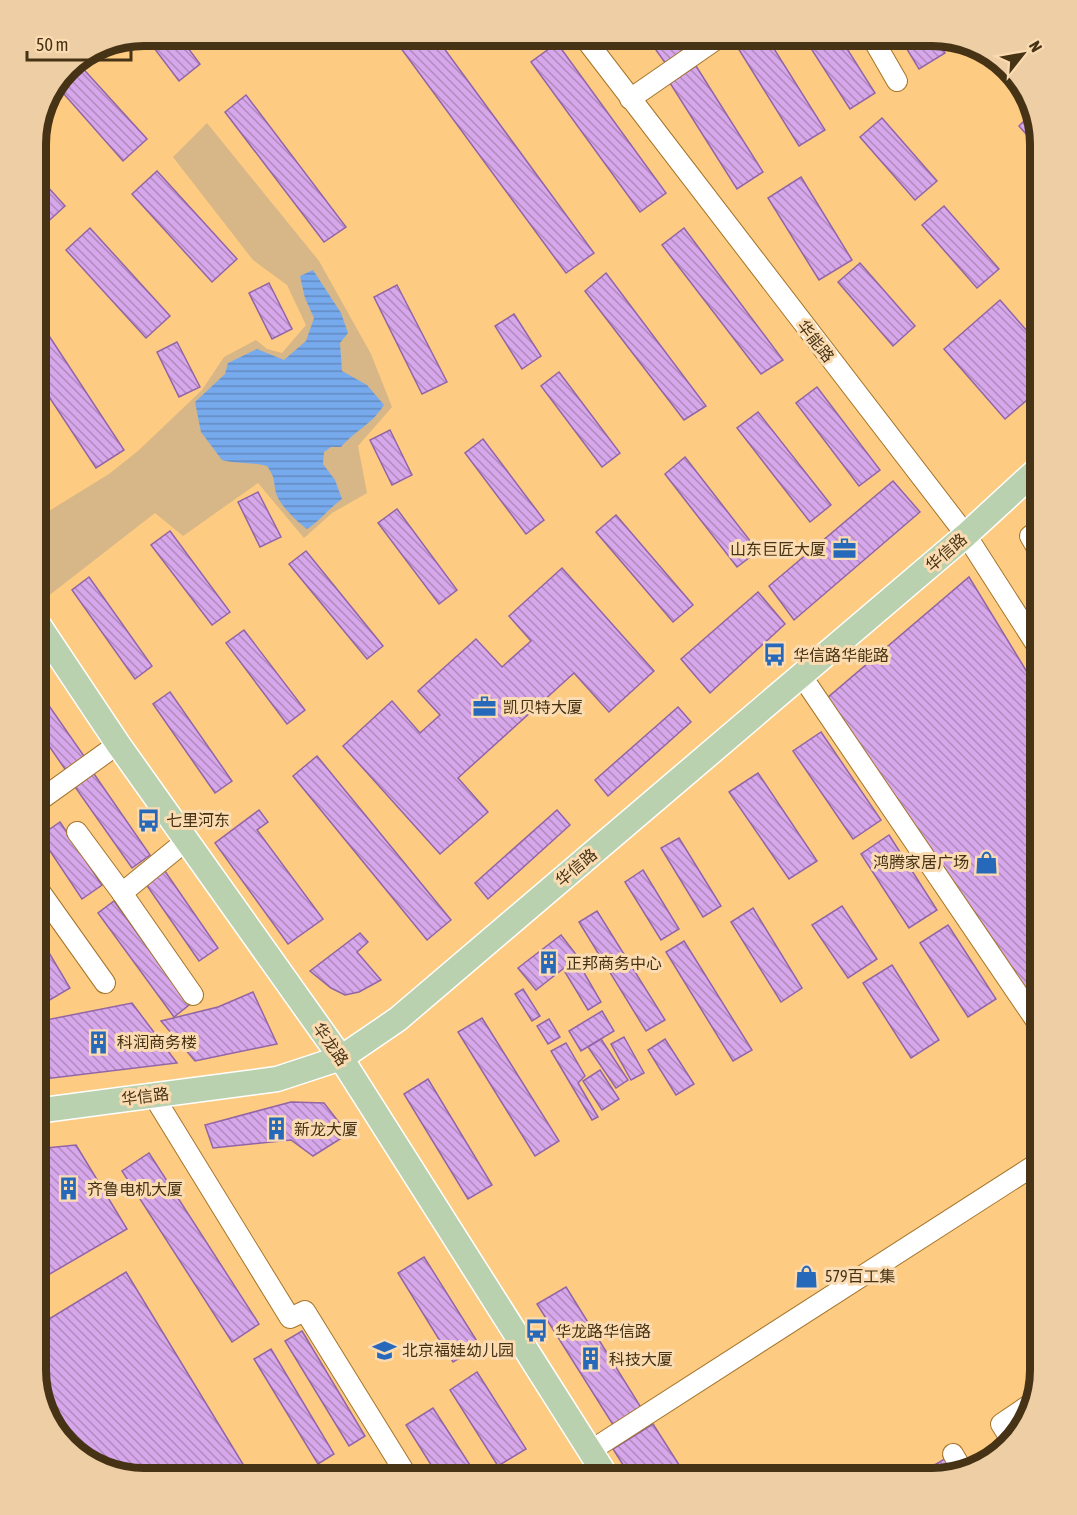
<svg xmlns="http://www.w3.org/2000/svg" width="1077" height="1515" viewBox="0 0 1077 1515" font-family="'Asap Condensed','Noto Sans SC',sans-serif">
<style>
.green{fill:#d7b687}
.water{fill:url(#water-rules)}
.building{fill:url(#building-back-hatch);stroke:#9265a5;stroke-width:1.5}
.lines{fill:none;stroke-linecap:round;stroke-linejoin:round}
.minor-casing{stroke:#a4752a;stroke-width:22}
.major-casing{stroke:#fff;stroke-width:27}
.minor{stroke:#fff;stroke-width:20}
.major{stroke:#b9d1ae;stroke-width:24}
.labels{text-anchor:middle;stroke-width:6;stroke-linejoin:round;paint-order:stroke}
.street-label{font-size:16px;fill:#463214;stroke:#fbdcb2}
.poi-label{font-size:16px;fill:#463214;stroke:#fbdcb2;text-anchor:start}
.rim{fill:none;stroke:#463214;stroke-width:8}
</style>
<defs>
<pattern id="water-rules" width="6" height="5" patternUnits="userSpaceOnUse" patternTransform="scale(1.5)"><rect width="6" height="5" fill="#76aaed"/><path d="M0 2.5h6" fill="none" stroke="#638bbf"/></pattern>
<pattern id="building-back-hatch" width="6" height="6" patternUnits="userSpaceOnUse" patternTransform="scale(1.5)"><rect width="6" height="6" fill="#d7a7eb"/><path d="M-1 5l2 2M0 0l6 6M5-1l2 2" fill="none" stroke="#b089bd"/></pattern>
</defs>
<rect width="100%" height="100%" fill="#fdcb82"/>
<!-- green -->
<path class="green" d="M207 123 319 261 371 354 392 407 358 446 367 493 332 513 304 538 258 483 183 536 155 513 38 604 36 519 109 474 138 451 202 390 224 357 256 340 267 349 282 353 306 325 287 285 253 260 173 157Z"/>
<!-- water -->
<path class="water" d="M313 270 341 313 348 333 340 343 342 371 367 385 384 405C370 426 357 429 341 447H331L324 452 323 464 335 480 342 499C328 509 320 521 307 529 297 522 279 504 276 493 273 480 276 479 267 466 252 462 237 464 222 460L201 432 195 402 225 374 228 363 257 349 284 360 306 341 314 318 305 298 300 276Z"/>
<!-- building -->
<g class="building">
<path d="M156 36H179L200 64 179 81 151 44 158 39Z"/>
<path d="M392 36H435L594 253 566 273Z"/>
<path d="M509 36H529L516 46Z"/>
<path d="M646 36H688L694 44 666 64Z"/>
<path d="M739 36H766L825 130 799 146 733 40Z"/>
<path d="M803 36H839L875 93 850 109Z"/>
<path d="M899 36H935L945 53 919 69Z"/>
<path d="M557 43 666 193 640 212 531 62Z"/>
<path d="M77 62 147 139 123 161 56 85 73 63Z"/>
<path d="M696 66 763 172 737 189 670 83Z"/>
<path d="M246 95 346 227 324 242 225 112Z"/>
<path d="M1032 113 1041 145V151L1019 126Z"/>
<path d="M882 118 937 181 915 200 860 137Z"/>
<path d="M157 171 237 259 212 282 132 194Z"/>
<path d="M36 174 65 206 41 228 36 222Z"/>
<path d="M801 177 852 260 819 280 768 198Z"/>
<path d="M944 206 999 269 977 288 922 225Z"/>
<path d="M90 228 170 316 146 338 66 250Z"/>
<path d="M684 228 783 360 761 374 662 245Z"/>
<path d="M860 263 915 326 893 346 838 282Z"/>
<path d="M606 273 706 406 684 420 585 291Z"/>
<path d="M269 283 292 329 272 339 249 293Z"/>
<path d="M397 285 447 382 422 394 374 297Z"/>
<path d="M1000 300 1041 347V388L1005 419 944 349Z"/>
<path d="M514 314 541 356 522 369 495 326Z"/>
<path d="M36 316 124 450 96 468 36 377Z"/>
<path d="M177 342 200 387 179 397 157 352Z"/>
<path d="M559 372 620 453 602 467 541 386Z"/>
<path d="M817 387 880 470 859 486 796 403Z"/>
<path d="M758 412 831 505 810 522 737 428Z"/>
<path d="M390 430 412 475 392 485 370 440Z"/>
<path d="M483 439 544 520 526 534 465 453Z"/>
<path d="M685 457 758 551 737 567 665 474Z"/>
<path d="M893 481 920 512 794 620 769 586Z"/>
<path d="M258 492 281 537 260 547 238 502Z"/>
<path d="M397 509 457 590 439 604 378 523Z"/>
<path d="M616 515 693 605 673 622 596 532Z"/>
<path d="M170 531 230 612 212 625 151 545Z"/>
<path d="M306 551 383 646 367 659 289 564Z"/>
<path d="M562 568 654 671 609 712 574 673 458 778 488 812 440 854 343 746 392 701 420 733 440 715 418 691 476 639 502 667 531 641 509 616Z"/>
<path d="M89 577 152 666 135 679 72 590Z"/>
<path d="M969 577 1041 695V1025L826 699Z"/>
<path d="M758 592 785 624 710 693 681 659Z"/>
<path d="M244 630 305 710 287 724 226 643Z"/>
<path d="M36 687 86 759 67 772 36 727Z"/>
<path d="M170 692 232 781 215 793 153 704Z"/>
<path d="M678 707 691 722 608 796 595 780Z"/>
<path d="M821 732 881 820 853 839 793 751Z"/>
<path d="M317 756 451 920 427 940 293 776Z"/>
<path d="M92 771 150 855 132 868 73 784Z"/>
<path d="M758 773 817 861 789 879 729 792Z"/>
<path d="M259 810 268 822 257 830 323 919 288 944 215 843Z"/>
<path d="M557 810 570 825 488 899 475 883Z"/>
<path d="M60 822 102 885 82 899 40 836Z"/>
<path d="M889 835 937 910 909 928 861 854Z"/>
<path d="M679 838 721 906 703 917 661 848Z"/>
<path d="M160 864 218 948 199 961 141 877Z"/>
<path d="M643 870 679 929 661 940 625 882Z"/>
<path d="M114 901 189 1005 174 1017 98 913Z"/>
<path d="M842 906 877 959 848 978 812 925Z"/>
<path d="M753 908 802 988 781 1002 731 922Z"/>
<path d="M597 911 665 1020 646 1031 579 922Z"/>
<path d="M948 925 996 999 968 1017 920 943Z"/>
<path d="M36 931 70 988 48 1001 36 981Z"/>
<path d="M360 933 368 942 357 952 381 980 359 992 345 995 331 988 310 971Z"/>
<path d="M561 935 578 957 536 990 518 968Z"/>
<path d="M684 941 752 1050 733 1061 666 952Z"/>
<path d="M579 964 601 1002 588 1010 565 972Z"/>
<path d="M892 965 939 1040 911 1058 863 983Z"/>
<path d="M523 989 540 1016 532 1021 515 994Z"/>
<path d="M253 992 277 1044 195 1061 161 1021 218 1007Z"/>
<path d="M132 1003 177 1063 36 1080V1022Z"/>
<path d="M602 1011 614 1031 581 1051 569 1031Z"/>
<path d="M482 1018 559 1141 535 1156 458 1032Z"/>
<path d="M549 1019 560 1037 548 1044 537 1026Z"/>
<path d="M624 1037 644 1073 631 1080 611 1044Z"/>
<path d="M601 1039 628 1080 616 1088 588 1047Z"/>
<path d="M665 1039 694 1084 676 1095 648 1050Z"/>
<path d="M566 1043 585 1076 578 1083 598 1117 592 1120 551 1051Z"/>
<path d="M600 1070 619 1099 602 1110 583 1081Z"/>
<path d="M428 1079 492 1185 468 1199 404 1094Z"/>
<path d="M291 1102 324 1103 348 1134 313 1156 291 1140 213 1148 205 1125Z"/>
<path d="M76 1145 127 1229 36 1282V1149Z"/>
<path d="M149 1153 259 1324 232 1342 122 1171Z"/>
<path d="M424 1257 480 1346 453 1362 398 1273Z"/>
<path d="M126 1272 252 1479H138L90 1464 51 1425 36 1370V1327Z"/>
<path d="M566 1287 645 1414 617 1431 537 1304Z"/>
<path d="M302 1331 365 1436 349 1446 285 1341Z"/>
<path d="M271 1349 334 1454 318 1464 254 1359Z"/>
<path d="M477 1372 526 1449 498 1466 450 1390Z"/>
<path d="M433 1408 479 1479H440L406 1425Z"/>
<path d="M653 1424 688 1479H632L613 1449Z"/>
<path d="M946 1458 955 1473 932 1479H920L918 1475Z"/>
</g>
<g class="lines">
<defs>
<g id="minor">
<path d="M583 36 966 535 1041 652"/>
<path d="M871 36 897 81"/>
<path d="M630 99 721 36"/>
<path d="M1041 555 1030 536 1041 528"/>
<path d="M801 675 1041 1028"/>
<path d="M36 803 118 744"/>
<path d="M77 832 122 893"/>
<path d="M187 840 122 893 193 995"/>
<path d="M36 886 105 983"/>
<path d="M153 1095 290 1318 305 1311 409 1479"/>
<path d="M1011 1440 1001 1424 1032 1403"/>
<path d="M590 1451 1041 1161"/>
<path d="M953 1454 963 1471"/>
</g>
<g id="major">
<path d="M36 621 118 744 341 1058 608 1479"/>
<path d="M36 1111 277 1079 341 1058 398 1019 966 535 1041 466"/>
</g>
</defs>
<!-- minor casing -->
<use href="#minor" class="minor-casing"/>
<!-- major casing -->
<use href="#major" class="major-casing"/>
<!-- minor -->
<use href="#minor" class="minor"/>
<!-- major -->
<use href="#major" class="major"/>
</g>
<!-- icons -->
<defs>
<symbol id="office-bare" viewBox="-9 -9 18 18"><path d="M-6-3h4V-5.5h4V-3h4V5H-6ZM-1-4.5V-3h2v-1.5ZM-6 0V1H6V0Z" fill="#2668b9" stroke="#fbdcb2" stroke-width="2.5" paint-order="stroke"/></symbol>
<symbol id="bus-bare" viewBox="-9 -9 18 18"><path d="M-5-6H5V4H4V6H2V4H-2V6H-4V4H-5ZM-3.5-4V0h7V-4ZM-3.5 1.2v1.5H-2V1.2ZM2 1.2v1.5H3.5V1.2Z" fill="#2668b9" stroke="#fbdcb2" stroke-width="2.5" paint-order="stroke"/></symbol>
<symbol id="shop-bare" viewBox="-9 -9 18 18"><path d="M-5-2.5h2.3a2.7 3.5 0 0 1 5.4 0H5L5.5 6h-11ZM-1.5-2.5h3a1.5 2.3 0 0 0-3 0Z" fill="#2668b9" stroke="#fbdcb2" stroke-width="2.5" paint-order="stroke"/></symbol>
<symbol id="building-bare" viewBox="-9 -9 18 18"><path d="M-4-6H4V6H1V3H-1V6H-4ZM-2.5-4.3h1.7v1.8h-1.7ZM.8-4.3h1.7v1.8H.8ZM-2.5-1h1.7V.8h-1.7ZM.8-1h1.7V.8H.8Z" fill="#2668b9" stroke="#fbdcb2" stroke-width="2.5" paint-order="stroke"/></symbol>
<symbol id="school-bare" viewBox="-9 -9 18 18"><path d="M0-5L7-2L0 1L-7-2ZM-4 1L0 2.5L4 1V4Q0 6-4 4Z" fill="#2668b9" stroke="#fbdcb2" stroke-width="2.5" paint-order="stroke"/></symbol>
</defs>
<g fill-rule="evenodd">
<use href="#office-bare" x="828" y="532" width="33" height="33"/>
<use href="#bus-bare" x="758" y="638" width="33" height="33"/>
<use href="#office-bare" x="468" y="690" width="33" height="33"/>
<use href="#bus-bare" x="132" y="804" width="33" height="33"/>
<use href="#shop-bare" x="970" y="846" width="33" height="33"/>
<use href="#building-bare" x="532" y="946" width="33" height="33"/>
<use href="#building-bare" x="82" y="1026" width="33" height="33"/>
<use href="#building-bare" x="260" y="1112" width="33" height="33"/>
<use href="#building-bare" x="52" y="1172" width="33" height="33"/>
<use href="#shop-bare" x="790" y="1260" width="33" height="33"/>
<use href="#bus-bare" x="520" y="1314" width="33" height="33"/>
<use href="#school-bare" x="368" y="1334" width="33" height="33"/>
<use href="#building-bare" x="574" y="1342" width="33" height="33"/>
</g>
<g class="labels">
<!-- street labels -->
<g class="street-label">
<text transform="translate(816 341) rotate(52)" y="6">华能路</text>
<text transform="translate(946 552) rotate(-41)" y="6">华信路</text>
<text transform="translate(576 867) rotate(-40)" y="6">华信路</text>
<text transform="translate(331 1044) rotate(55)" y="6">华龙路</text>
<text transform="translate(145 1096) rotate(-7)" y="6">华信路</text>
</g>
<!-- poi labels -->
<g class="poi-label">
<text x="826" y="555" text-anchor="end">山东巨匠大厦</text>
<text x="793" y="661">华信路华能路</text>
<text x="503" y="713">凯贝特大厦</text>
<text x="166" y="826">七里河东</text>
<text x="969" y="868" text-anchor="end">鸿腾家居广场</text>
<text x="566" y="969">正邦商务中心</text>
<text x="117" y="1048">科润商务楼</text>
<text x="294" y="1135">新龙大厦</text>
<text x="87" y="1195">齐鲁电机大厦</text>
<text x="825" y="1282">579百工集</text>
<text x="555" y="1337">华龙路华信路</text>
<text x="402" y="1356">北京福娃幼儿园</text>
<text x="609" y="1365">科技大厦</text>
</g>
</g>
<!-- crop -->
<path d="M0 0H1077V1515H0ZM144 46H932A98 98 0 0 1 1030 144V1370A98 98 0 0 1 932 1468H144A98 98 0 0 1 46 1370V144A98 98 0 0 1 144 46Z" fill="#edcea5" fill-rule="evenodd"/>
<path class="rim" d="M144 46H932A98 98 0 0 1 1030 144V1370A98 98 0 0 1 932 1468H144A98 98 0 0 1 46 1370V144A98 98 0 0 1 144 46Z"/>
<!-- north arrow -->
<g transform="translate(1023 54) rotate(59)" stroke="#fbdcb2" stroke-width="4.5" paint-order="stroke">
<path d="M0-4.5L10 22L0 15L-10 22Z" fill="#463214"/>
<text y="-9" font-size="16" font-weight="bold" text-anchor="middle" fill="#463214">N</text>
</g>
<!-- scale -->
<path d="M27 51v9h104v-9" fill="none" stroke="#463214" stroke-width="3"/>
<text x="36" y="51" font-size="18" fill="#463214" stroke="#fbdcb2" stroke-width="4.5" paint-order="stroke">50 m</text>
</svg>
